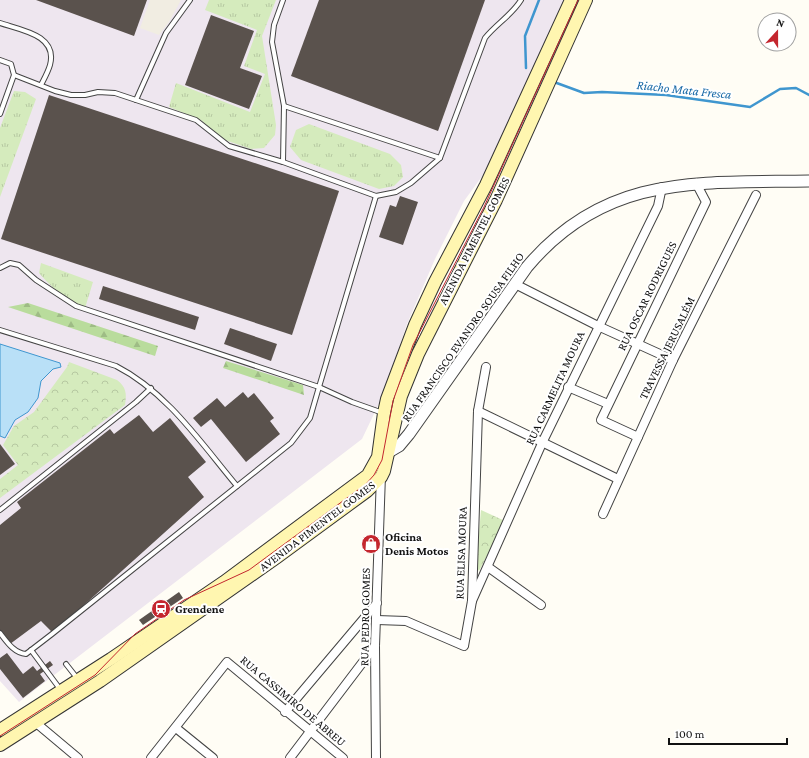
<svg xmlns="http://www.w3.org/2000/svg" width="809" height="758" viewBox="0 0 809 758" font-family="'Crimson Pro',serif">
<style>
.industrial{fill:#eee6ef}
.grass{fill:url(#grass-tufts)}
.forest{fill:url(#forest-firs)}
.park{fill:url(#park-crowns)}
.plaza{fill:#f1ede2}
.water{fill:#b9e0f7;stroke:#3f96cf}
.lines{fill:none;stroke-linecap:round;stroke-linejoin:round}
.stream{stroke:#3f96cf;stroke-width:2.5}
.building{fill:#5a524d}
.service-casing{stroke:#444;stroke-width:6}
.minor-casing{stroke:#444;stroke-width:10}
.tertiary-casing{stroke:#444;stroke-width:13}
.secondary-casing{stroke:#333;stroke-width:14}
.service{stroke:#fff;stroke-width:4}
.minor{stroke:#fff;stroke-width:8}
.tertiary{stroke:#fff;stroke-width:11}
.secondary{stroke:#fff6b0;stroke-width:12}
.tram{stroke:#c4262e;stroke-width:1}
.labels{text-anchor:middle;stroke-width:4;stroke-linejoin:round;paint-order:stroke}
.street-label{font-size:12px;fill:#111;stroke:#fff}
.poi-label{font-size:12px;font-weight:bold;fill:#111;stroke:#fff;text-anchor:start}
.water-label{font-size:13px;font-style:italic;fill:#1768a6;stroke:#fff}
</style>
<defs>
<pattern id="grass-tufts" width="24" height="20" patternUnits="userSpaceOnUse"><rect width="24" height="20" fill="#d5ebbd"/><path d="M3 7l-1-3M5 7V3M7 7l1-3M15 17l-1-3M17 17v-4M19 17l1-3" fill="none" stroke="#b6c8a1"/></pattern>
<pattern id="forest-firs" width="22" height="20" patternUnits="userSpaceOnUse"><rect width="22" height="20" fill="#b9dc9c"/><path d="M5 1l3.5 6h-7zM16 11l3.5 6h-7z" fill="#9ebc85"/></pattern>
<pattern id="park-crowns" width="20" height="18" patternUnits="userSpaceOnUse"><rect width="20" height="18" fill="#d5ebbd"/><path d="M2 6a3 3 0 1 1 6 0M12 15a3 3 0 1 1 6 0" fill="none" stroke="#b6c8a1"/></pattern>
</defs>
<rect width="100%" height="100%" fill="#fffdf5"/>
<!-- industrial -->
<path class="industrial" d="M0 0H564L486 171 464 201 435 259 407 324 383 395 362 439 19 702 0 681Z"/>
<!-- grass -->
<g class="grass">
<path d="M209 0H276L262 36 276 125 275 135 264 148 251 149 219 138 201 120 169 107 176 83 250 112 265 74 244 66 257 30 205 10Z"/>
<path d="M14 91 25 92 36 99 0 197V128Z"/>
<path d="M309 124 390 154 401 165 403 177 394 186 379 189 301 160 290 147 296 130Z"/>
<path d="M41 263 93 282 85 308C66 301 52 288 39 273Z"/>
</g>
<!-- forest -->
<g class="forest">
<path d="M28 303 158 346 155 356 8 307Z"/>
<path d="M226 361 303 385 304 395 223 368Z"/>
</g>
<!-- park -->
<g class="park">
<path d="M69 362 117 380C126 387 127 393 125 405L0 498V479L18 465 3 445 14 426 34 412 67 367Z"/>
<path d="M481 510 505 521 479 571 476 567Z"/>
</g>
<!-- plaza -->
<path class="plaza" d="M150 0H181L169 22 159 35 140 28Z"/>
<!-- water -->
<path class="water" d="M0 344 60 363 61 367 53 369 41 381 38 398 28 412 15 420 5 438 0 436Z"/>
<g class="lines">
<!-- stream -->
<g class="stream">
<path d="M526 68 525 36 539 0"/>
<path d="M554 82 584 93 602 92 666 95 750 107 780 89 796 88 809 95"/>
</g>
</g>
<!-- building -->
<g class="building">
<path d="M36 0H147L134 36Z"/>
<path d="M319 0H485L438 131 291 76Z"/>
<path d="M211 15 254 31 240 68 262 76 249 109 185 85Z"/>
<path d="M49 95 339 191 292 335 1 239Z"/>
<path d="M400 196 418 202 403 245 379 237 390 205 396 207Z"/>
<path d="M103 286 199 317 195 330 99 299Z"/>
<path d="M230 328 277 344 271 361 224 344Z"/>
<path d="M243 392 248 398 254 393 274 418 270 421 280 434 246 462 211 419 201 427 193 418 217 398 225 407Z"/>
<path d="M139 415 153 432 170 418 206 462 188 477 204 497 53 633 41 621 10 644 0 632V525L21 508 17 502 110 429 114 434Z"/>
<path d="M0 444 15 464 0 475Z"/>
<path d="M179 592 183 598 143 625 139 620Z"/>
<path d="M7 653 23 674 33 666 37 671 50 661 53 665 40 674 45 681 23 698 0 669V658Z"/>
</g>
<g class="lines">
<defs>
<g id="service">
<path d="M0 23C21 30 58 35 50 65 48 72 44 79 41 85"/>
<path d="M0 60 11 64 14 75 0 114"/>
<path d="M14 75 55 91 71 95H85L98 92 115 93 196 120 229 146 283 162 376 196 396 192 411 183 440 158 485 38C496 24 512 15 521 0"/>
<path d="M136 100 166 33 190 0"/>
<path d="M284 106 440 158"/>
<path d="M283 162 284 106 272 42 274 25 283 0"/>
<path d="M0 268 10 263 19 265 36 280 76 306 319 387 376 196"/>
<path d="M0 330 116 366C167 392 201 443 237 486"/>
<path d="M0 510 136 402 151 388"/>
<path d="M0 633C7 642 14 653 26 654L52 634 291 443 310 418 319 387 352 402 383 413"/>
<path d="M31 650 60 689"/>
<path d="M66 664 77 678"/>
</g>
<g id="minor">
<path d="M515 284 598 326 673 360"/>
<path d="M568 387 608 404"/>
<path d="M478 411 618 479"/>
<path d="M638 437 601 420 706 202 696 183"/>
<path d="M603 514 673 360 756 195"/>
<path d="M488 567 541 605"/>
<path d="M472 601 543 441 658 206 662 187"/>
<path d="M377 620 406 621 464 646 472 601 478 411 486 367"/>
<path d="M285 712 377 603"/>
<path d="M35 722 78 758"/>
<path d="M176 728 213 758"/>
<path d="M151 758 227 662 343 758"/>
<path d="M290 758 375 646"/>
<path d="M376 758 375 646 381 475"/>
</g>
<path id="tertiary" d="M382 456 399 446 409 434 527 267C606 173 699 183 809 181"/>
<g id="secondary">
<path d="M0 730 111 659 224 582 368 475 378 457 384 413 387 399 415 325 435 282 486 185 571 0"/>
<path d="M0 745 100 681 277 557 367 491 381 477 384 471 401 396 418 354 496 200 586 0"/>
</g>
</defs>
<!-- service casing -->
<use href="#service" class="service-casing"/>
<!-- minor casing -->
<use href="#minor" class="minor-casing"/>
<!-- tertiary casing -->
<use href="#tertiary" class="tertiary-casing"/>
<!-- secondary casing -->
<use href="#secondary" class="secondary-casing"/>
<!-- service -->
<use href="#service" class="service"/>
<!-- minor -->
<use href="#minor" class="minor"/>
<!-- tertiary -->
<use href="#tertiary" class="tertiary"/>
<!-- secondary -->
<use href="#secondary" class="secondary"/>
<!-- tram -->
<path class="tram" d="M0 736 95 675 135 634 184 600 249 570 366 484 374 475 382 460 393 401 413 345 484 207 578 0"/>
</g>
<!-- icons -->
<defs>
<symbol id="shop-disc" viewBox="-11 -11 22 22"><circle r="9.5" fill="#c4262e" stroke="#fff"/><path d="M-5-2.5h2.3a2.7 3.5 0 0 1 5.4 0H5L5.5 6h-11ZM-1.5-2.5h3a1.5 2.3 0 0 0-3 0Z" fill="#fff"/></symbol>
<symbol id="station-disc" viewBox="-11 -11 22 22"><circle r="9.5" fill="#c4262e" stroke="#fff"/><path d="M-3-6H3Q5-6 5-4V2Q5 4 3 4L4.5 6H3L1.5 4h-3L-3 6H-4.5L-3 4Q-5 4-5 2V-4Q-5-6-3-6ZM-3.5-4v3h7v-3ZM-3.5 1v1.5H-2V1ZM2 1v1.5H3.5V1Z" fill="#fff"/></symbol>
</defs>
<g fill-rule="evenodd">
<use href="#shop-disc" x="360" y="533" width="22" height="22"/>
<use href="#station-disc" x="150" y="598" width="22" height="22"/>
</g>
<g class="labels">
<!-- street labels -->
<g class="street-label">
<text transform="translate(474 241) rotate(-63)" y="4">AVENIDA PIMENTEL GOMES</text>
<text transform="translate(647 296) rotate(-64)" y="4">RUA OSCAR RODRIGUES</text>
<text transform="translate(463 337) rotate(-55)" y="4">RUA FRANCISCO EVANDRO SOUSA FILHO</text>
<text transform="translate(667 348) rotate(-64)" y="4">TRAVESSA JERUSALÉM</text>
<text transform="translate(555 388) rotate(-65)" y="4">RUA CARMELITA MOURA</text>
<text transform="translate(317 526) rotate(-37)" y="4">AVENIDA PIMENTEL GOMES</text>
<text transform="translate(461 553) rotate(-88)" y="4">RUA ELISA MOURA</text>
<text transform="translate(365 617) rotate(-89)" y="4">RUA PEDRO GOMES</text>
<text transform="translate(293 701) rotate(40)" y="4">RUA CASSIMIRO DE ABREU</text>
</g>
<!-- poi labels -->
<g class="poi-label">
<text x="385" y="541">Oficina<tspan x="385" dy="14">Denis Motos</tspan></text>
<text x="175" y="613">Grendene</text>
</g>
<!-- water labels -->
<g class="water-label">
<text transform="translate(684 89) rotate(6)" y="5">Riacho Mata Fresca</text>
</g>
</g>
<!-- north arrow -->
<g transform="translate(777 32) rotate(21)"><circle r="19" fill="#ffffff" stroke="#a0a0a0"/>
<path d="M0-3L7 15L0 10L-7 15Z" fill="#c4262e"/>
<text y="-6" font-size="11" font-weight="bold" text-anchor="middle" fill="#111111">N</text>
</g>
<!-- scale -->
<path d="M669 738v6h118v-6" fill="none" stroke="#111111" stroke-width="2"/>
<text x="675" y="738" font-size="12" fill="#111111" stroke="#ffffff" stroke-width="3" paint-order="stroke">100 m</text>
</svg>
